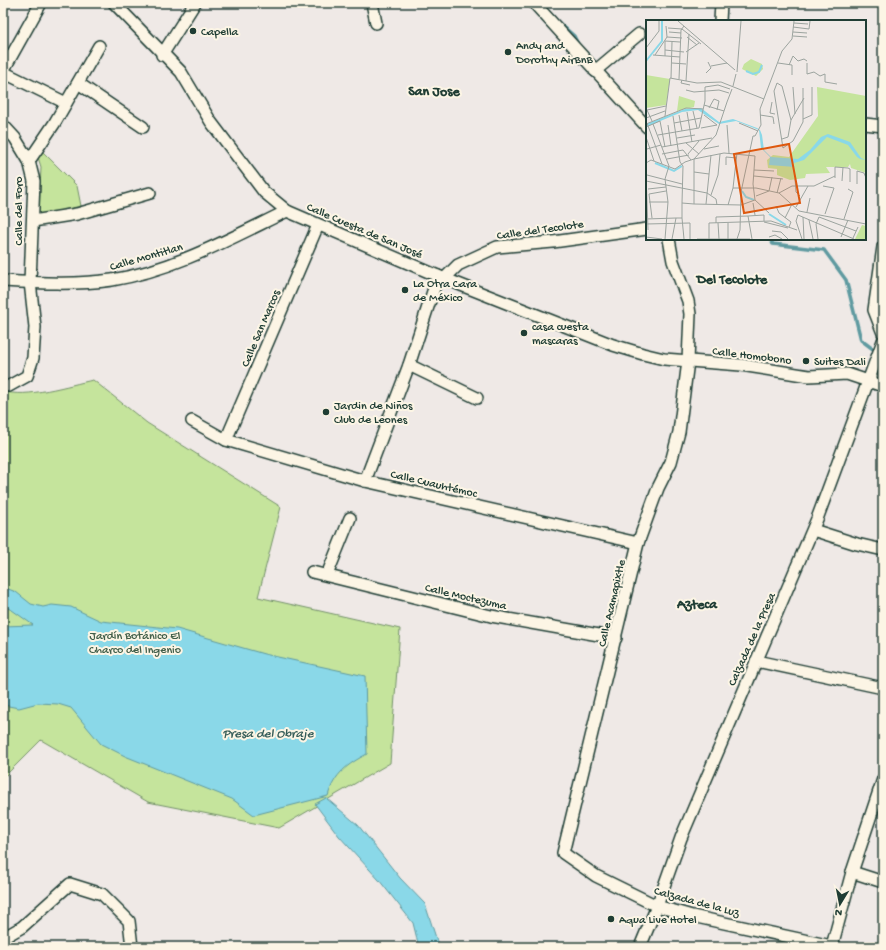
<svg xmlns="http://www.w3.org/2000/svg" width="886" height="950" viewBox="0 0 886 950" font-family="'Gochi Hand',sans-serif">
<style>
.green{fill:#c5e49c;stroke:#729068}
.water{fill:#8ad8e8;stroke:#5f9aa0}
.lines{fill:none;stroke-linecap:round;stroke-linejoin:round}
.stream{stroke:#5f9aa0;stroke-width:3.5}
.minor-casing{stroke:#1f3d34;stroke-width:14}
.minor{stroke:#fcf5e5;stroke-width:11}
.poi-dot{fill:#1f3d34;stroke:#fcf5e5;stroke-width:1.5}
.labels{text-anchor:middle;stroke-width:4;stroke-linejoin:round;paint-order:stroke}
.poi-label{font-size:12px;fill:#1f3d34;stroke:#fcf5e5;text-anchor:start}
.street-label{font-size:12px;fill:#1f3d34;stroke:#fcf5e5}
.park-label{font-size:12px;fill:#405e49;stroke:#fcf5e5}
.water-label{font-size:13px;font-style:italic;fill:#345c58;stroke:#fcf5e5}
.quarter-label{font-size:14px;font-weight:bold;fill:#1f3d34;stroke:#fcf5e5}
.inset-river{fill:none;stroke:#8ad8e8;stroke-width:2}
.inset-road{fill:none;stroke:#9ca49f;stroke-width:1}
.view{fill:#de580e;fill-opacity:0.15;stroke:#de580e;stroke-width:2}
.inset-edge{fill:none;stroke:#1f3d34;stroke-width:2}
</style>
<rect width="100%" height="100%" fill="#efe9e6"/>
<filter id="ink" filterUnits="userSpaceOnUse"><feTurbulence type="fractalNoise" baseFrequency=".025" numOctaves="2"/><feDisplacementMap in="SourceGraphic" scale="8" xChannelSelector="R" yChannelSelector="G"/><feConvolveMatrix kernelMatrix="1 2 1 2 8 2 1 2 1" color-interpolation-filters="sRGB"/></filter>
<g filter="url(#ink)">
<!-- green -->
<g class="green">
<path d="M40 149 77 186 81 206 39 215 41 167 37 154Z"/>
<path d="M93 380 147 423 281 507 258 597 400 629 390 763 279 828 148 802 41 740 3 778V391C26 399 69 385 93 380Z"/>
</g>
<!-- water -->
<g class="water">
<path d="M3 587 16 592 31 604 43 607 52 605 71 607 101 621 177 629 264 654 365 676 367 754C348 764 334 774 328 796L254 815 232 799 125 756 101 744 71 708 58 704 38 703 19 708 3 705V626L33 625 12 610 3 606Z"/>
<path d="M326 798 358 825 400 878 425 904 439 947H419L413 923 379 880 339 836 315 804Z"/>
</g>
<g class="lines">
<!-- stream -->
<g class="stream">
<path d="M556 20 574 36 579 46"/>
<path d="M770 239 773 244 824 250 846 280 861 340 873 349"/>
</g>
<defs>
<g id="minor">
<path d="M114 3 181 72 211 122 264 192 287 211 438 276 613 345 643 354 664 359 741 365 809 376 847 374 883 386"/>
<path d="M372 3 376 23"/>
<path d="M534 3 647 127"/>
<path d="M720 21 721 3"/>
<path d="M162 55 195 3"/>
<path d="M3 71 41 3"/>
<path d="M595 71 639 34"/>
<path d="M3 72 66 103"/>
<path d="M78 83 143 127"/>
<path d="M865 124 883 126"/>
<path d="M3 125 15 138 29 161 34 181 30 282 35 327 33 358 27 376 9 386"/>
<path d="M29 161 54 124 99 46"/>
<path d="M33 221 77 214 150 193"/>
<path d="M669 239 673 261 688 301 690 314 688 361 679 432 671 462 658 488 638 543 563 853 596 876 657 906 692 916 836 947"/>
<path d="M883 247 874 310 883 333"/>
<path d="M445 278 458 265 497 247 553 242 647 229"/>
<path d="M3 281C39 283 76 285 112 280 174 270 231 238 287 211"/>
<path d="M409 365 477 398"/>
<path d="M192 421 226 440 365 481 638 543"/>
<path d="M226 440 318 225"/>
<path d="M365 481 409 365 438 276"/>
<path d="M813 530 857 544 883 550"/>
<path d="M312 572 491 616 616 638"/>
<path d="M327 575 350 518"/>
<path d="M756 661 883 688"/>
<path d="M852 872 883 882"/>
<path d="M3 938 22 927 70 884 102 894 129 921 132 947"/>
<path d="M832 946 852 872 883 779"/>
<path d="M640 947 657 906 681 838 817 519 883 341"/>
</g>
</defs>
<!-- minor casing -->
<use href="#minor" class="minor-casing"/>
<!-- minor -->
<use href="#minor" class="minor"/>
</g>
</g>
<!-- markers -->
<g class="poi-dot">
<circle cx="193" cy="31" r="4"/>
<circle cx="508" cy="52" r="4"/>
<circle cx="405" cy="290" r="4"/>
<circle cx="524" cy="333" r="4"/>
<circle cx="806" cy="361" r="4"/>
<circle cx="326" cy="412" r="4"/>
<circle cx="611" cy="919" r="4"/>
</g>
<g class="labels">
<!-- poi labels -->
<g class="poi-label">
<text x="201" y="35">Capella</text>
<text x="516" y="49">Andy and<tspan x="516" dy="14">Dorothy AirBnB</tspan></text>
<text x="413" y="287">La Otra Cara<tspan x="413" dy="14">de México</tspan></text>
<text x="532" y="330">casa cuesta<tspan x="532" dy="14">mascaras</tspan></text>
<text x="814" y="365">Suites Dali</text>
<text x="334" y="409">Jardin de Niños<tspan x="334" dy="14">Club de Leones</tspan></text>
<text x="619" y="923">Aqua Live Hotel</text>
</g>
<!-- street labels -->
<g class="street-label">
<text transform="translate(18 211) rotate(-90)" y="4">Calle del Foro</text>
<text transform="translate(540 229) rotate(-8)" y="4">Calle del Tecolote</text>
<text transform="translate(365 230) rotate(23)" y="4">Calle Cuesta de San José</text>
<text transform="translate(146 256) rotate(-16)" y="4">Calle Montitlan</text>
<text transform="translate(260 328) rotate(-67)" y="4">Calle San Marcos</text>
<text transform="translate(752 355) rotate(7)" y="4">Calle Homobono</text>
<text transform="translate(434 483) rotate(13)" y="4">Calle Cuauhtémoc</text>
<text transform="translate(466 596) rotate(13)" y="4">Calle Moctezuma</text>
<text transform="translate(611 603) rotate(-77)" y="4">Calle Acamapixtle</text>
<text transform="translate(751 639) rotate(-66)" y="4">Calzada de la Presa</text>
<text transform="translate(697 901) rotate(15)" y="4">Calzada de la Luz</text>
</g>
<!-- park labels -->
<g class="park-label">
<text x="135" y="639">Jardín Botánico El<tspan x="135" dy="14">Charco del Ingenio</tspan></text>
</g>
<!-- water labels -->
<g class="water-label">
<text x="268" y="737">Presa del Obraje</text>
</g>
<!-- quarter labels -->
<g class="quarter-label">
<text x="434" y="95">San Jose</text>
<text x="732" y="283">Del Tecolote</text>
<text x="697" y="608">Azteca</text>
</g>
</g>
<!-- overview -->
<g transform="translate(646 20)">
<rect width="220" height="220" fill="#efe9e6"/>
<path d="M105 39 116 44 117 49 110 56 96 49 98 44ZM0 55 24 59 20 85 0 88ZM171 67 220 76V153L205 148 204 144 202 147H180L184 153 160 154 159 158 144 160 131 155V149L122 148 121 140 127 135 143 137 172 96ZM33 76 49 81 48 87 31 91ZM216 205 220 206V219H209Z" fill="#c5e49c"/>
<path d="M55 88 73 102 87 99 111 108 114 110 116 115 118 130 125 137 152 139 164 130 175 117 182 114 204 122 215 138 220 140 214 139 211 137 202 125 181 117 158 140 145 144 149 147 123 145 124 137 115 128 113 110 90 101 73 104 52 90 36 92 0 107V104L39 89Z" fill="#8ad8e8"/>
<path class="inset-river" d="M0 41 16 21V1M100 51 107 54 113 52 116 45M9 143 28 151 36 146M96 171 100 177 108 180M123 194 140 205"/>
<path class="inset-road" d="M32 1 89 50M148 3 162 4M147 7 163 9 164 1M22 8 36 9M36 9 55 24M23 12 35 13M147 12 161 13M147 16 161 17M21 17 36 18M41 17 51 25M146 19 148 1M19 21 34 22M0 28 13 11V1M19 30 38 32M40 32 53 23M7 35 34 37M9 35 21 17 20 6M19 36V21M26 43 40 44M132 43 146 45V55M161 43V54L168 52 174 56 179 54V62L191 64M143 45 147 36 152 41 158 39 161 41M65 46 81 43M91 52 95 1M60 53 65 48 62 42M25 58 26 22M33 59 35 10 38 6M36 60 35 63 44 65M40 61 43 14M87 66 90 54M147 67 149 94M40 70 48 72 73 70 83 73M81 82 86 69M126 82 124 93 129 94M58 85 78 91M63 88 68 79 73 81 71 90M47 91 51 108M41 92 46 122M33 95 36 111M114 95 127 97 128 104M19 96 24 58 51 63 75 62 118 79M27 96 34 142 37 146 36 183M0 98 19 91M157 99 166 95V67M145 100 136 66 131 63 128 71 137 128 147 121 157 102V68M6 101 1 90 20 86M1 103 16 144M28 103 55 98M93 103 112 111M0 104 40 88 57 89M7 104 23 146 19 159 22 182 19 219M22 105 25 126M81 105 83 133M0 107 14 101 19 127M55 108 71 105 58 95M12 115 53 108 59 81V67L72 65 84 69M0 117 8 141M31 118 49 115M136 119 142 117 145 100 158 78M40 123 53 134M16 127 66 118M1 129 15 125M58 129 73 126M37 130 45 140M16 134 37 130M42 134 53 121M21 139 43 135M48 139 78 133 109 136 107 164 109 180M48 139 70 115 81 82M0 143 5 140 29 149 39 142 48 139M80 145V137L91 138M108 150 128 151M48 152 63 154M0 154 2 210M1 155 36 164M108 156 137 159M189 158V147L202 148 204 149V162M149 159 150 172 154 176M0 161 61 173 70 179 71 185M196 161 197 147M211 164V151L218 153 220 158M177 166 188 168 179 194M87 168H110L133 173 153 191 220 204M2 169 20 167M123 171 126 157M131 173 135 158M133 173 146 166H168L189 156M3 174 6 198M3 174 20 171M65 175 72 155 74 134M110 176 123 171M109 180 123 193M3 182H22M107 183 109 195M48 184 95 185 109 180M60 184 65 135M82 185 87 168 91 133M130 186 133 193 145 202 143 207M150 187 162 166M161 192 164 178M102 196 106 219M157 197 158 219M36 198 38 219M139 198 146 184M0 199 30 198M198 199 207 172 202 169M163 200 167 219M118 202 142 208M70 203V197L102 196 118 195V201M72 203 73 219M0 204 44 203V219M126 211 135 212 142 219M0 217 16 219M123 217 129 215 136 219M195 217 202 200M207 218 212 207M26 219 30 198H36V183L48 184V139M51 219H104M63 219V203L125 201 151 210M82 219V203M91 219 94 210 95 172 107 116H109L115 105 114 89 136 31 146 19M156 219 150 201 152 195 208 219M172 219 170 204 173 197 210 211"/>
<path class="view" d="M143 124 154 183 98 193 88 134Z"/>
<rect width="220" height="220" class="inset-edge"/>
</g>
<!-- margin -->
<rect width="886" height="950" fill="none" stroke="#fcf5e5" stroke-width="16"/>
<rect x="8" y="8" width="870" height="934" fill="none" stroke="#1f3d34" stroke-width="1.5" filter="url(#ink)"/>
<!-- north arrow -->
<g transform="translate(840 904) rotate(190)" stroke="#fcf5e5" stroke-width="3" paint-order="stroke">
<path d="M0-3L7 15L0 10L-7 15Z" fill="#1f3d34"/>
<text y="-6" font-size="11" font-weight="bold" text-anchor="middle" fill="#1f3d34">N</text>
</g>
</svg>
